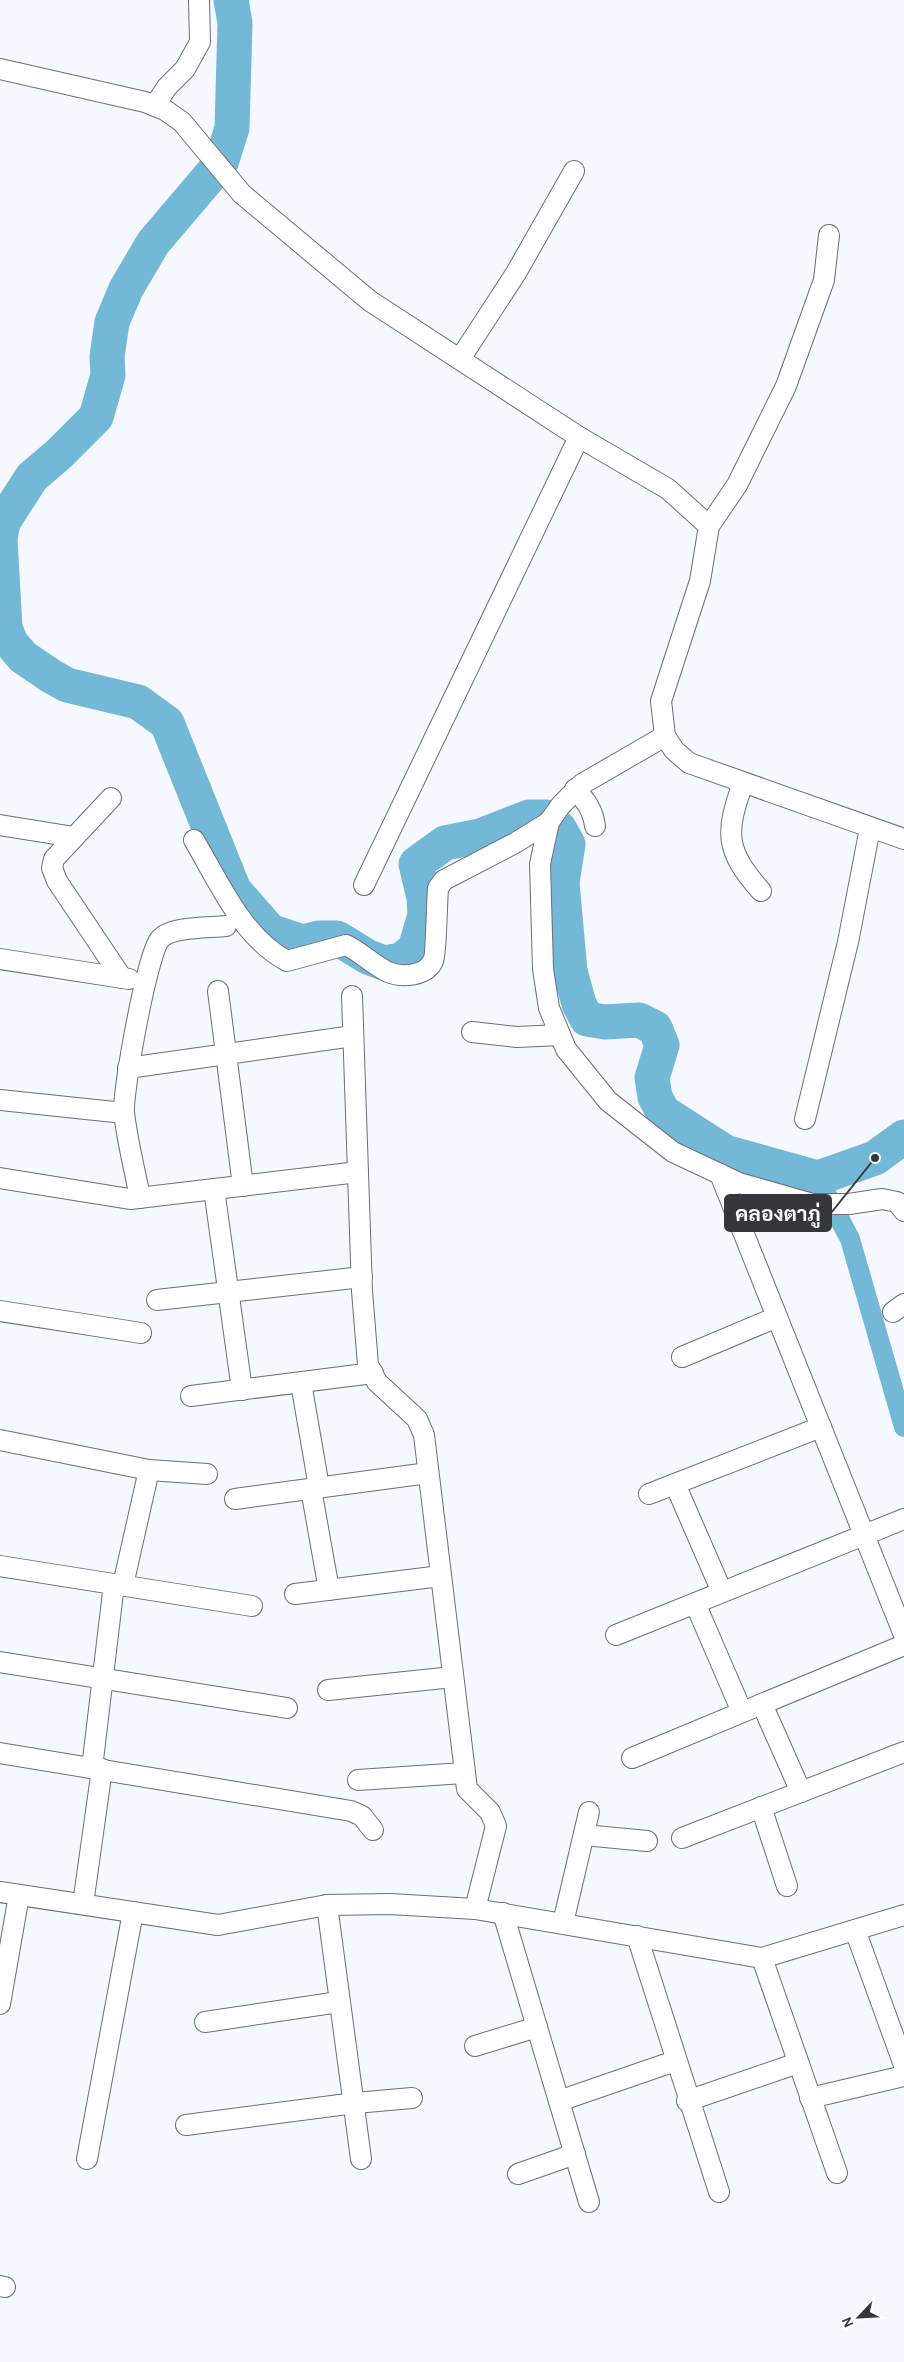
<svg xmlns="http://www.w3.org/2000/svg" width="904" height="2362" viewBox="0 0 904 2362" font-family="'Alegreya Sans',Sarabun,sans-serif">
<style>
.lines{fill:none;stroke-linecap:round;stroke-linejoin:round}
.canal{stroke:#74b8d8;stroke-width:20}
.river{stroke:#74b8d8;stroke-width:35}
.minor-casing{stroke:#6a6f79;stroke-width:22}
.minor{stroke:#fff;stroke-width:20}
.leader{fill:none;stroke:#35373b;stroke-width:2}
.callout-dot{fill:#35373b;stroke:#fff;stroke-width:2}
.callout{fill:#35373b;stroke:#35373b;stroke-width:2}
.callout-label{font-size:21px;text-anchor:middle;font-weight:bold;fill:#fff}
</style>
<rect width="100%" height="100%" fill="#f5f8ff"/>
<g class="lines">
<!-- canal -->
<path class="canal" d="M818 1178 850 1239 904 1427"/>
<!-- river -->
<path class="river" d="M231 0 235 23 232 128 221 163 153 243 126 289 112 322 107 357 108 375 96 417 59 454 32 477 3 522 0 539 5 628 11 643 23 657 51 676 67 685 138 702 167 723 234 890 270 931 303 942 319 938H337L368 957 384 963 401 960 415 949 425 915 424 898 416 864 445 843 480 836 529 817H546L559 828 568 844 562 883 570 971 579 1004 587 1019 605 1022 639 1020 655 1028 662 1045 652 1078 655 1097 663 1112 725 1152 818 1178 875 1158 904 1137"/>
<defs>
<g id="minor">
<path d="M0 69 145 102 165 110 182 122 242 194 370 301 579 437 668 489 709 526 700 581 661 701 665 736 674 750 689 763 904 839"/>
<path d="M155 105 167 87 185 69 200 42 199 0"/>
<path d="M460 359 516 273 574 171"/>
<path d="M709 526 737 485 786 386 824 280 829 235"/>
<path d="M665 736 582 784 561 805 549 822 540 864 543 969 549 1008 566 1049 608 1101 673 1152 739 1183 813 1204H849L882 1199 897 1202 904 1211"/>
<path d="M743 783C725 833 725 850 761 891"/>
<path d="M575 789C586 801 593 810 595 826"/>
<path d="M111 798 54 859 52 868 57 881 122 978"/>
<path d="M0 825 74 837"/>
<path d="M194 840C219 882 242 937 287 961L346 945C361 952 373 965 388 972 402 978 426 976 433 961 436 956 437 900 438 888L444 880 515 843 549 822"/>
<path d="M364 885 579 437"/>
<path d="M0 959 129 979"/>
<path d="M218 991 243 1186"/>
<path d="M352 996 362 1291 368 1365 377 1382 417 1419 424 1435 467 1789 490 1812 496 1826 475 1909"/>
<path d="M472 1032 517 1037 560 1035"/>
<path d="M128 1068 353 1036"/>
<path d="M0 1100 124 1113"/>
<path d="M805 1119 848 942 870 828"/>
<path d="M720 1174 904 1635"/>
<path d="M0 1178 130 1199 358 1172"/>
<path d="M214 1189 242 1390"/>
<path d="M140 1198C135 1170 127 1141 124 1112 123 1089 147 954 160 939 171 926 210 928 226 926"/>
<path d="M157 1300 362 1277"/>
<path d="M0 1311 141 1333"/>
<path d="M893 1312 904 1304"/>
<path d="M682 1357 777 1317"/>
<path d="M301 1383 319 1487"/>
<path d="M191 1396 373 1373"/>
<path d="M0 1440 149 1470 207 1474"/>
<path d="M675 1484 722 1592"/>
<path d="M311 1489 329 1590"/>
<path d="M649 1494 821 1427"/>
<path d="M235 1499 428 1473"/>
<path d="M0 1566 252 1606"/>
<path d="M123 1585 149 1470"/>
<path d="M295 1594 441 1576"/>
<path d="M695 1603 742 1712"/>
<path d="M616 1635 904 1519"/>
<path d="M0 1662 287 1708"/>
<path d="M328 1690 453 1677"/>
<path d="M762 1704 801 1792"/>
<path d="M0 1753 351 1811 362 1816 373 1830"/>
<path d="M632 1758 904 1645"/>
<path d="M92 1768 114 1584"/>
<path d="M358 1780 464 1773"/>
<path d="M761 1807 787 1886"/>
<path d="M584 1835 647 1841"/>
<path d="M682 1838 904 1752"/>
<path d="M0 1892 218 1925 327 1905 390 1904 475 1909 762 1958 904 1915"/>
<path d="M83 1904 102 1769"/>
<path d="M327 1905 361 2159"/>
<path d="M503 1913 589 2202"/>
<path d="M563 1923 589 1812"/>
<path d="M855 1930 904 2065"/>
<path d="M637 1936 719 2192"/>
<path d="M762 1958 837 2173"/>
<path d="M0 2004 19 1895"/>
<path d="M205 2022 339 2002"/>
<path d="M475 2046 537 2027"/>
<path d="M810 2098 904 2076"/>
<path d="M559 2101 675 2061"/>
<path d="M687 2101 798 2063"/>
<path d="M186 2125 355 2103 412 2098"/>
<path d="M87 2159 133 1912"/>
<path d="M518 2174 575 2154"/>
<path d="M0 2286 5 2287"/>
</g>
</defs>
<!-- minor casing -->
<use href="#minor" class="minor-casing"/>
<!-- minor -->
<use href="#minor" class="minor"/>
</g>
<!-- callouts -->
<path class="leader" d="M875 1158L831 1213"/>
<circle class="callout-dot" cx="875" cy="1158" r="5"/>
<rect class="callout" x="725" y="1195" width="106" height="36" rx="5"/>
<g class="callout-label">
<text x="778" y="1221">คลองตาภู่</text>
</g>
<!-- north arrow -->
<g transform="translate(859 2317) rotate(245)" stroke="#ffffff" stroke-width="4" paint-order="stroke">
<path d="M0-4L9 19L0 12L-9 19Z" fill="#35373b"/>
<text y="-8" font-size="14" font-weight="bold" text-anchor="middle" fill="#35373b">N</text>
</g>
</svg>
